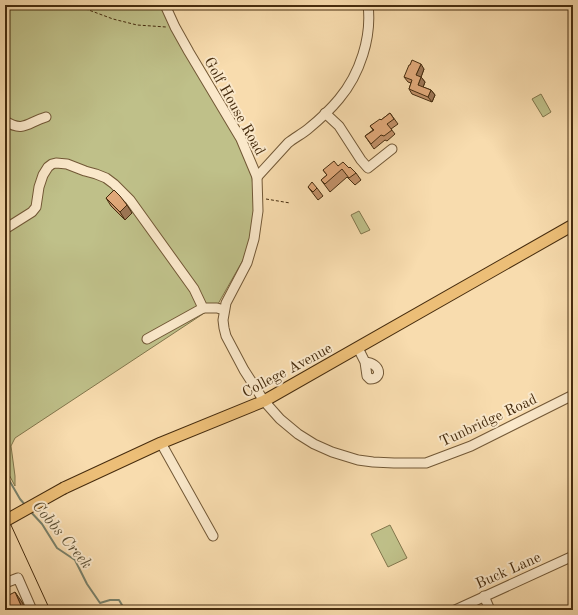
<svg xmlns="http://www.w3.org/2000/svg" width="578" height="615" viewBox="0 0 578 615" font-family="'Old Standard TT',serif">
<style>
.green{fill:#bfc089;stroke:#82764c}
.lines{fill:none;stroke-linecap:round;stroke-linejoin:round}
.stream{stroke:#7a826c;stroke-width:2}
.minor-casing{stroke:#725836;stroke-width:11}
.major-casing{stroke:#462c0e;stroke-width:13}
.path{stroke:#462c0e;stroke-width:1;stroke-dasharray:3 2;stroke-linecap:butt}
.minor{stroke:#fae8ca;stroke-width:9}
.major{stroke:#ecbe77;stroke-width:11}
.tram{stroke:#462c0e;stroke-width:1}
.major-bridge-casing{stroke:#462c0e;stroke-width:13;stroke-linecap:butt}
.major-bridge{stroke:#ecbe77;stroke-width:11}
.wall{fill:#c19068;stroke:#462c0e}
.shaded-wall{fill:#9d7655;stroke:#462c0e}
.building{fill:#e0a879;stroke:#462c0e}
.labels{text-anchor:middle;stroke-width:4;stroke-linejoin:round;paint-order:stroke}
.street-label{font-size:15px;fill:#462c0e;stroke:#fae8ca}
.water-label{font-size:16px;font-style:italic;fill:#5c5035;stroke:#fae8ca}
</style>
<rect width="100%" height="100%" fill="#f8dcae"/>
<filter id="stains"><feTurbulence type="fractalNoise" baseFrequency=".005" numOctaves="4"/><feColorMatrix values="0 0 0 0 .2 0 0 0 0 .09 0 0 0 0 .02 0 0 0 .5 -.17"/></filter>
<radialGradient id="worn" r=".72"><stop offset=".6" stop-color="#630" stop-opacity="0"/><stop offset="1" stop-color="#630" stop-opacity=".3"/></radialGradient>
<!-- green -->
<g class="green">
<path d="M5 5H162L212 98 238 143 242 151 252 177 255 211 251 237 243 260 218 304 15 438 11 446 15 476V486L5 467Z"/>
<path d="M541 94 551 112 543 117 532 99Z"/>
<path d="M359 211 370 230 361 234 351 215Z"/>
<path d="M390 525 407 558 388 567 371 534Z"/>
</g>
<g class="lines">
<!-- stream -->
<g class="stream">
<path d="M5 473 20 499 26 506"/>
<path d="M30 511 42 524 57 548 75 560 87 584 100 603 110 600H119L125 610"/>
</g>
<defs>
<g id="minor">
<path d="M165 5 175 27 189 52 241 139 257 177 258 211 254 239 247 263 226 303 223 320 224 328 226 336 244 370 264 401 280 419 298 434 314 444 332 452 358 460 373 462 394 463H426L471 446 573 395"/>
<path d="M325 113 339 126 361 160 368 168 392 149"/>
<path d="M5 121C24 133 28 122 46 117"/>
<path d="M257 177C267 166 278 154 288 143 294 138 302 134 308 129 319 120 330 110 339 99 360 74 372 37 368 5"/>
<path d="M5 229 32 212 36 207 39 187 43 175 48 167 52 164 56 163 67 164 85 171 96 174 106 178 114 184 130 200 194 289 203 308H217L224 310"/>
<path d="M147 339 203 308"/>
<path d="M358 348 365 362 367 376 370 379C383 379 381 363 365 362"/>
<path d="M161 443 213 536"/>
<path d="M5 583 18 578 32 610"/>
<path d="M484 596 490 610"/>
<path d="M455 610 573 556"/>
</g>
<path id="major" d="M64 488 161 443 264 401 573 225"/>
</defs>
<!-- minor casing -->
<use href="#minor" class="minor-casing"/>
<!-- major casing -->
<use href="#major" class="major-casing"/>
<!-- path -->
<g class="path">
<path d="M82 5 86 9 113 19 137 25 166 27"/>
<path d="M266 199 290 203"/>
</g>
<!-- minor -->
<use href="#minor" class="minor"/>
<!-- major -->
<use href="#major" class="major"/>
<!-- tram -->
<path class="tram" d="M5 512 50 610"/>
<defs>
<path id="major-bridge" d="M5 521 64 488"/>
</defs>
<!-- major-bridge casing -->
<use href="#major-bridge" class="major-bridge-casing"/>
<!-- major-bridge -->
<use href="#major-bridge" class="major-bridge"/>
</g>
<!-- wall -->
<g class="wall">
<path d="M424 69 421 77 425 82 423 87 431 90 435 95 432 102 412 94 409 89 411 83 408 82 404 77Z"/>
<path d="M390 113 398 124 391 129 395 134 387 141 385 140 374 149 365 136 373 130 370 126 381 120Z"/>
<path d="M338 166 349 168 356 173 361 180 355 185 347 177 330 192 321 180 327 175 323 170Z"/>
<path d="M308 187 317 188 323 196 318 200Z"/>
<path d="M106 198 132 213 125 220 111 206Z"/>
</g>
<!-- shaded-wall -->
<g class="shaded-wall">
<path d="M421 64 424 69 420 80 416 75Z"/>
<path d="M421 77 425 82 422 90 418 85Z"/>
<path d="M431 90 435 95 432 102 428 97Z"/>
<path d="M127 205 132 213 125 220 120 212Z"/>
<path d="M15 592 22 602 26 610H23Z"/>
</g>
<!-- building -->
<g class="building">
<path d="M412 60 421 64 416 75 421 77 418 85 431 90 428 97 409 89 412 80 404 77 409 65H410Z"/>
<path d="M390 113 394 119 387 124 392 130 384 136 381 135 371 144 365 136 374 130 370 126 380 119 381 120Z"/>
<path d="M334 161 338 166 343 162 349 168 350 167 356 173 349 178 342 169 325 184 321 180 327 175 323 170Z"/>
<path d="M312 182 317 188 313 192 308 187Z"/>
<path d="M114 190 120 196 127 205 120 212 106 198Z"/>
<path d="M15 592 23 610H5V597Z"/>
</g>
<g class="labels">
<!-- street labels -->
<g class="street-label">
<text transform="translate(235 106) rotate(61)" y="5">Golf House Road</text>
<text transform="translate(287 370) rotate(-28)" y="5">College Avenue</text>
<text transform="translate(488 420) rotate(-25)" y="5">Tunbridge Road</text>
<text transform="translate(508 570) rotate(-24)" y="5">Buck Lane</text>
</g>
<!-- water labels -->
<g class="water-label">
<text transform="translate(63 534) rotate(50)" y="6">Cobbs Creek</text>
</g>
</g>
<!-- margin -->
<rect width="578" height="615" fill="none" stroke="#f8dcae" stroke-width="20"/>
<rect x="6" y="6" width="566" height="603" fill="none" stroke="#462c0e" stroke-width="2"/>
<rect x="10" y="10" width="558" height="595" fill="none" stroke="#462c0e"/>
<rect width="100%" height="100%" filter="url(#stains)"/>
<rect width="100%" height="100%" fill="url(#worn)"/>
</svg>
